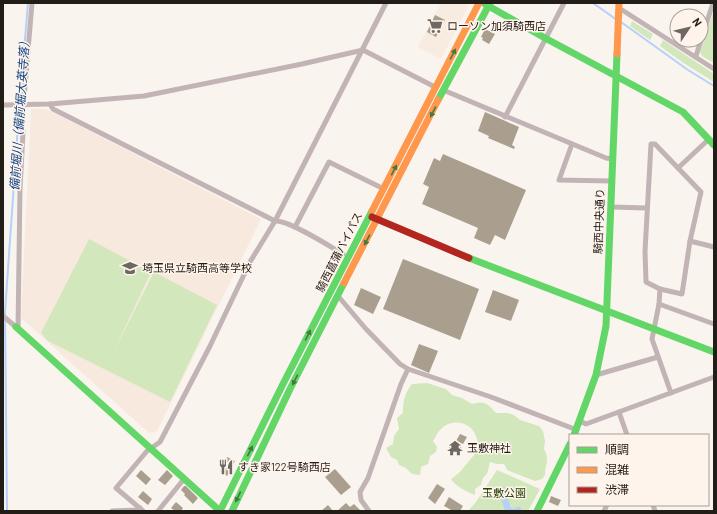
<svg xmlns="http://www.w3.org/2000/svg" width="717" height="514" viewBox="0 0 717 514" font-family="Barlow,'Noto Sans JP',sans-serif">
<style>
.built{fill:#f8ebdf}
.industrial{fill:#f8e9df}
.green{fill:#d2e7bb}
.water{fill:#b5d0f9}
.lines{fill:none;stroke-linecap:round;stroke-linejoin:round}
.stream{stroke:#b5d0f9;stroke-width:2}
.building{fill:#aa9f8f}
.street{stroke:#c2b4b4;stroke-width:5}
.fast{stroke:#63d668;stroke-width:7}
.slow{stroke:#ff974d;stroke-width:7}
.jam{stroke:#b3261e;stroke-width:7}
.oneway{fill:#437a40}
.labels{text-anchor:middle;stroke-width:3;stroke-linejoin:round;paint-order:stroke}
.poi-label{font-size:11px;fill:#231d18;stroke:#fef4eb;text-anchor:start}
.street-label{font-size:11px;fill:#231d18;stroke:#fef4eb}
.park-label{font-size:11px;fill:#284408;stroke:#fef4eb}
.water-label{font-size:12px;font-style:italic;fill:#114384;stroke:#fef4eb}
</style>
<rect width="100%" height="100%" fill="#faf4ef"/>
<!-- built -->
<path class="built" d="M441 3H470L441 59 418 47Z"/>
<!-- industrial -->
<path class="industrial" d="M31 109H47L261 219 157 431 149 433 21 318Z"/>
<!-- green -->
<g class="green">
<path d="M714 10V63L702 56 700 52Z"/>
<path d="M632 21 653 34 650 40 630 26Z"/>
<path d="M663 40 714 74V82L682 62 660 46Z"/>
<path d="M89 239 151 272 113 353 154 272 217 305 170 402 48 341 41 333Z"/>
<path d="M427 383 446 389 452 395 462 398 472 404C485 400 488 404 496 413H507L514 415 520 420 539 426 543 431 545 441 544 449C550 458 545 466 545 475L542 479 535 481 507 470 504 464H497L490 462 487 474 483 478 481 485 475 489V495C466 491 456 487 451 479L459 473 479 449C478 445 478 440 476 436 470 421 451 418 440 430 437 433 435 438 433 441L437 447 436 452 430 456 428 464 421 467 420 475 412 474 406 468 399 465 397 460 391 457 386 448 393 444 394 436 399 429 397 418 403 413C403 402 404 394 412 384Z"/>
<path d="M497 470 540 489 528 511H468L476 502Z"/>
</g>
<!-- water -->
<path class="water" d="M504 487 508 491 507 497 510 504V507L514 509 517 507H520L522 511H505L500 495 502 488Z"/>
<g class="lines">
<!-- stream -->
<g class="stream">
<path d="M593 3 617 20"/>
<path d="M621 22 688 70 714 86"/>
<path d="M7 511 5 312 19 111 28 3"/>
</g>
</g>
<!-- building -->
<g class="building">
<path d="M435 15 445 20 436 37 427 32Z"/>
<path d="M485 29 495 34 489 44 482 40 483 38 481 37Z"/>
<path d="M485 112 519 127 512 145 515 147 514 149 488 138 489 136 478 131Z"/>
<path d="M443 154 526 190 505 240 495 235 490 245 474 238 478 228 422 204 429 187 423 184 434 158 440 161Z"/>
<path d="M403 259 479 289 460 340 383 309Z"/>
<path d="M361 288 381 297 373 314 354 305Z"/>
<path d="M493 290 519 300 511 321 485 312Z"/>
<path d="M419 344 438 351 429 373 411 365Z"/>
<path d="M460 434 467 437 463 444 456 441Z"/>
<path d="M452 443 462 448 459 453 449 448Z"/>
<path d="M227 457 235 461 227 476 220 472Z"/>
<path d="M335 469 351 487 341 495 325 477Z"/>
<path d="M141 470 151 479 146 485 136 476Z"/>
<path d="M167 470 173 476 165 485 158 480Z"/>
<path d="M437 484 445 489 435 504 428 498Z"/>
<path d="M184 486H186L198 498 193 504 184 495 185 494 181 490Z"/>
<path d="M143 491 152 499 148 505 138 497Z"/>
<path d="M551 496 561 500 558 506 549 502Z"/>
<path d="M449 497 463 506 460 511H453L444 506Z"/>
<path d="M176 502 183 508 181 511H175L171 508Z"/>
<path d="M346 503 350 507 354 504 361 511H337Z"/>
<path d="M328 505 333 511H321Z"/>
</g>
<g class="lines">
<!-- street -->
<g class="street">
<path d="M619 8 714 69"/>
<path d="M701 40 713 3"/>
<path d="M696 56 701 40"/>
<path d="M443 90 606 158 613 159"/>
<path d="M50 104 53 109 275 221C287 219 331 247 343 254"/>
<path d="M3 105 50 104 144 96 302 64 363 50 435 87"/>
<path d="M505 117 564 3"/>
<path d="M572 144 559 180 612 181"/>
<path d="M651 144H655L701 192 690 241 682 294 660 289 646 282 645 251Z"/>
<path d="M678 168 709 139"/>
<path d="M611 207 647 208"/>
<path d="M295 227 329 162 384 189"/>
<path d="M690 241 714 247"/>
<path d="M660 289 659 304 652 339 671 393"/>
<path d="M338 296 366 329 400 364 408 369 491 397 577 430"/>
<path d="M659 304 714 324"/>
<path d="M3 316 16 327"/>
<path d="M18 329 20 189 23 133 22 122 32 3"/>
<path d="M596 375 658 357"/>
<path d="M619 412 627 435"/>
<path d="M580 421 586 424 714 377"/>
<path d="M653 505 655 511"/>
<path d="M112 511 137 510 140 508"/>
<path d="M143 511 116 488 147 451 160 442 210 346 250 262 275 221 386 3"/>
<path d="M158 511 184 479"/>
<path d="M369 511 361 500 360 492 368 478 401 384 408 369"/>
<path d="M604 511 607 505"/>
</g>
<!-- fast -->
<g class="fast">
<path d="M485 4 545 38 683 112 714 145"/>
<path d="M438 100 490 3"/>
<path d="M469 258 714 352"/>
<path d="M16 327 220 511"/>
<path d="M574 435 596 375 606 326 617 54"/>
<path d="M220 511 283 384 372 211"/>
<path d="M232 511 290 389 344 283"/>
<path d="M537 511 570 444"/>
</g>
<!-- slow -->
<g class="slow">
<path d="M617 54 619 3"/>
<path d="M372 211 479 3"/>
<path d="M344 283 438 100"/>
</g>
<!-- jam -->
<path class="jam" d="M372 217 469 258"/>
</g>
<!-- one-way arrows -->
<defs><path id="oneway-solid" d="M-6-.8H1V-3.2L6.5 0L1 3.2V.8H-6Z"/></defs>
<g class="oneway">
<use href="#oneway-solid" transform="translate(453 54) rotate(-62)"/>
<use href="#oneway-solid" transform="translate(433 112) rotate(117)"/>
<use href="#oneway-solid" transform="translate(394 170) rotate(-63)"/>
<use href="#oneway-solid" transform="translate(367 240) rotate(118)"/>
<use href="#oneway-solid" transform="translate(308 335) rotate(-63)"/>
<use href="#oneway-solid" transform="translate(295 380) rotate(117)"/>
<use href="#oneway-solid" transform="translate(250 451) rotate(-64)"/>
<use href="#oneway-solid" transform="translate(238 497) rotate(116)"/>
</g>
<!-- icons -->
<defs>
<symbol id="supermarket-bare" viewBox="-9 -9 18 18"><path d="M-6-5.5h2.5l.6 2H6L4.5 2H-2.5L-4.4-4H-6ZM-1.5 3.2a1.3 1.3 0 1 0 .1 0ZM3 3.2a1.3 1.3 0 1 0 .1 0Z" fill="#6e6863" stroke="#fef4eb" stroke-width="2.5" paint-order="stroke"/></symbol>
<symbol id="school-bare" viewBox="-9 -9 18 18"><path d="M0-5L7-2L0 1L-7-2ZM-4 1L0 2.5L4 1V4Q0 6-4 4Z" fill="#6e6863" stroke="#fef4eb" stroke-width="2.5" paint-order="stroke"/></symbol>
<symbol id="temple-bare" viewBox="-9 -9 18 18"><path d="M0-6L5-2H3V0L6.5 2.5H4V6H1.5V3h-3V6H-4V2.5H-6.5L-3 0V-2H-5Z" fill="#6e6863" stroke="#fef4eb" stroke-width="2.5" paint-order="stroke"/></symbol>
<symbol id="restaurant-bare" viewBox="-9 -9 18 18"><path d="M-5-6h1v4h1v-4h1v4h1v-4h1v5L-1.5 .5V6h-2V.5L-5-1ZM5-6V6H3V1.5H1.5Q1.5-4 5-6Z" fill="#6e6863" stroke="#fef4eb" stroke-width="2.5" paint-order="stroke"/></symbol>
</defs>
<g fill-rule="evenodd">
<use href="#supermarket-bare" x="424" y="15" width="22" height="22"/>
<use href="#school-bare" x="119" y="257" width="22" height="22"/>
<use href="#temple-bare" x="444" y="437" width="22" height="22"/>
<use href="#restaurant-bare" x="215" y="456" width="22" height="22"/>
</g>
<g class="labels">
<!-- poi labels -->
<g class="poi-label">
<text x="447" y="30">ローソン加須騎西店</text>
<text x="142" y="272">埼玉県立騎西高等学校</text>
<text x="467" y="452">玉敷神社</text>
<text x="238" y="471">すき家122号騎西店</text>
</g>
<!-- street labels -->
<g class="street-label">
<text transform="translate(599 221) rotate(-88)" y="4">騎西中央通り</text>
<text transform="translate(339 252) rotate(-63)" y="4">騎西菖蒲バイパス</text>
</g>
<!-- park labels -->
<g class="park-label">
<text x="504" y="497">玉敷公園</text>
</g>
<!-- water labels -->
<g class="water-label">
<text transform="translate(20 113) rotate(-86)" y="4">備前堀川（備前堀大英寺落）</text>
</g>
</g>
<!-- border -->
<rect width="717" height="514" fill="none" stroke="#231d18" stroke-width="8"/>
<!-- legend -->
<rect x="569" y="434" width="140" height="72" fill="#fef4eb" stroke="#a69e97"/>
<rect x="577" y="447" width="20" height="6" fill="#63d668" stroke="#a69e97"/>
<text x="605" y="454" font-size="12" fill="#231d18">順調</text>
<rect x="577" y="467" width="20" height="6" fill="#ff974d" stroke="#a69e97"/>
<text x="605" y="474" font-size="12" fill="#231d18">混雑</text>
<rect x="577" y="487" width="20" height="6" fill="#b3261e" stroke="#a69e97"/>
<text x="605" y="494" font-size="12" fill="#231d18">渋滞</text>
<!-- north arrow -->
<g transform="translate(689 28) rotate(55)"><circle r="19" fill="#fef4eb" stroke="#a69e97"/>
<path d="M0-3L7 15L0 10L-7 15Z" fill="#6e6863"/>
<text y="-6" font-size="11" font-weight="bold" text-anchor="middle" fill="#231d18">N</text>
</g>
</svg>
